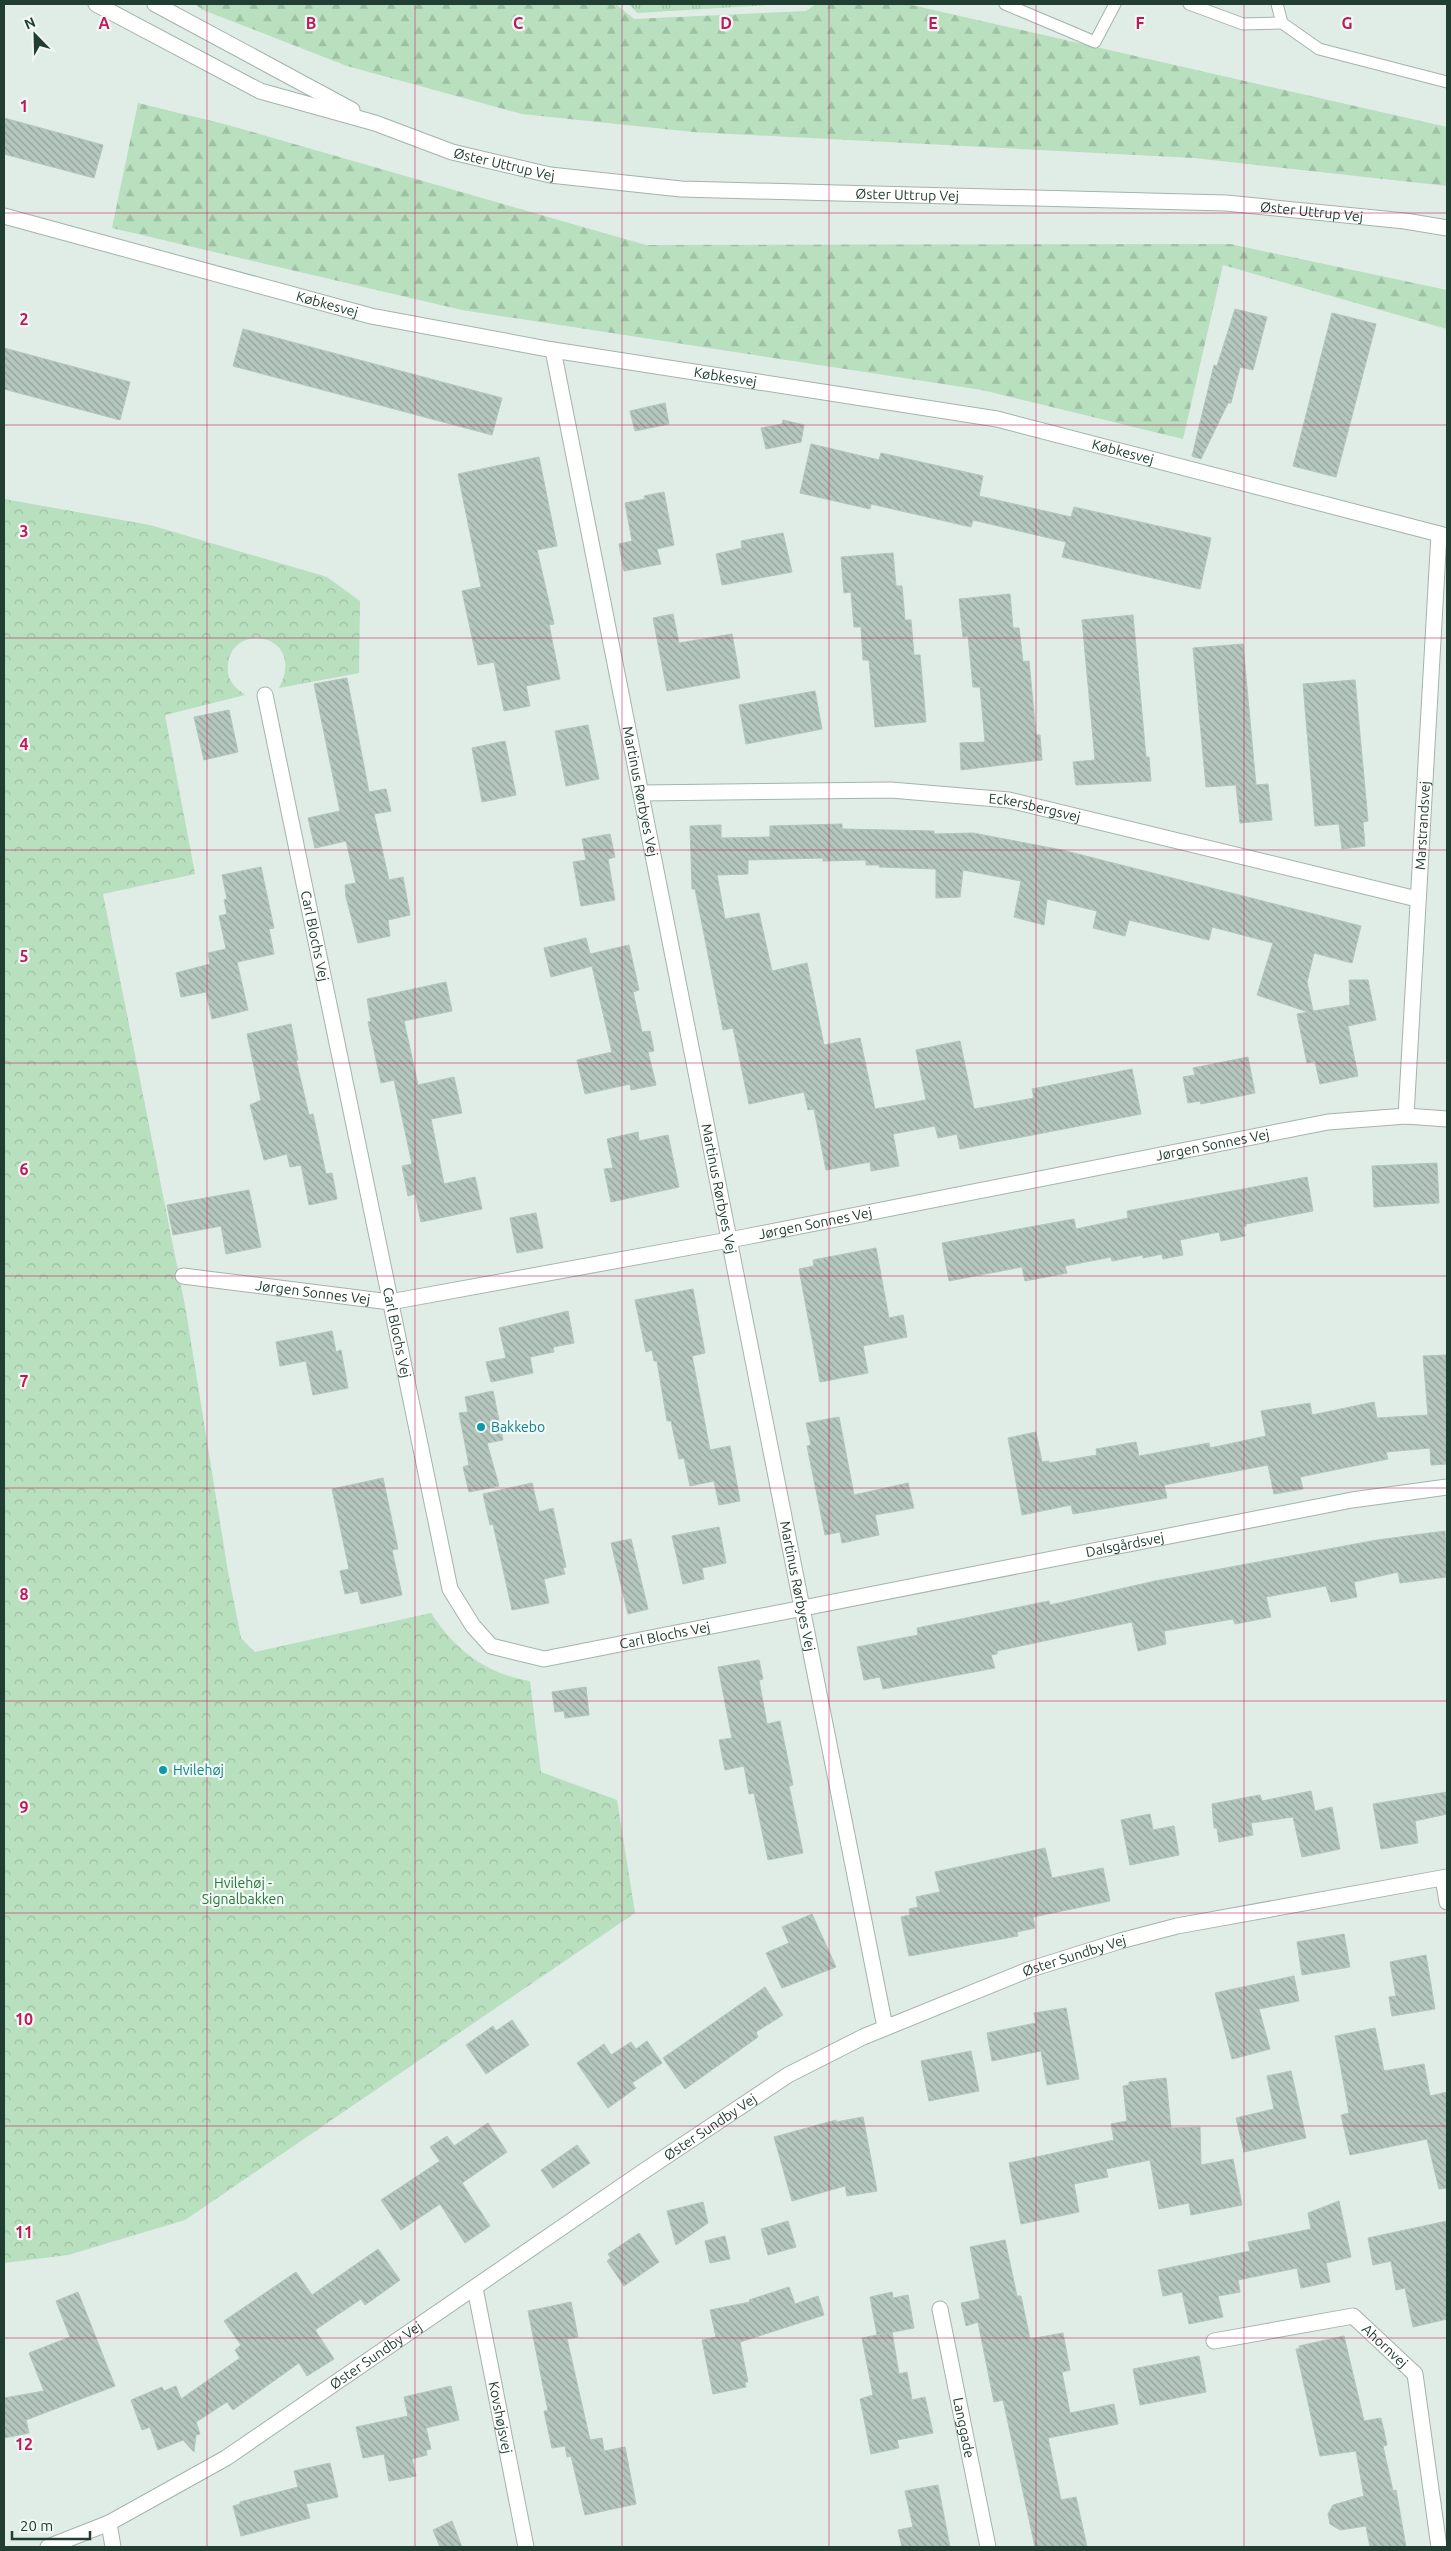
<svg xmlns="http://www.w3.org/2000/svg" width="1451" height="2551" viewBox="0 0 1451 2551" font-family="Ubuntu,sans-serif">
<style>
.grass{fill:url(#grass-tufts)}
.forest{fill:url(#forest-firs)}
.park{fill:url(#park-crowns)}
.building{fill:url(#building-back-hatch);stroke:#b2c6bc}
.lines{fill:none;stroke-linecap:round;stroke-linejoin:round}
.service-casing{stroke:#a3b4ac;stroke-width:13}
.minor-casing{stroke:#a3b4ac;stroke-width:17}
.tertiary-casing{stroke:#a3b4ac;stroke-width:17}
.service{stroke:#fff;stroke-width:11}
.minor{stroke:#fff;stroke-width:15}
.tertiary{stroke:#fff;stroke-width:15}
.grid{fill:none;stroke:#c2185b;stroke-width:1;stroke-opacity:0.55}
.culture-dot{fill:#0f9aa8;stroke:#f1f8f4;stroke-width:2}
.labels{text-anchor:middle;stroke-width:4.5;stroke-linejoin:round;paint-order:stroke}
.street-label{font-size:14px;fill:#203e32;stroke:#f1f8f4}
.culture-label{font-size:14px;fill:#0d838f;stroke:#f1f8f4;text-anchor:start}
.park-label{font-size:14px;fill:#28773e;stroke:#f1f8f4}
.grid-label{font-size:16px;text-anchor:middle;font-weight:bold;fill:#c2185b;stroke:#f1f8f4;stroke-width:4.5;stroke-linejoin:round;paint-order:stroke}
</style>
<defs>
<pattern id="grass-tufts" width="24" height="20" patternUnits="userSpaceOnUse" patternTransform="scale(1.25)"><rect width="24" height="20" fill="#b8dfbe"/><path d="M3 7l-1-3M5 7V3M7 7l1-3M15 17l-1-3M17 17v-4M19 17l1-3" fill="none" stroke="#9ec0a4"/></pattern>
<pattern id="forest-firs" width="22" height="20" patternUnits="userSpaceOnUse" patternTransform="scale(1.25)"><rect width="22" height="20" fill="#b8dfbe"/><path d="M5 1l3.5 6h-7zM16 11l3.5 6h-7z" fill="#9ec0a4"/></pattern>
<pattern id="park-crowns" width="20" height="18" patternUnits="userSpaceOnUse" patternTransform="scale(1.25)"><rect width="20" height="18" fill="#b8dfbe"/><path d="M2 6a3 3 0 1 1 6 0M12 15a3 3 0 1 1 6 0" fill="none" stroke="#9ec0a4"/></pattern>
<pattern id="building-back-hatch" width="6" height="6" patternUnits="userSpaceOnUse" patternTransform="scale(1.25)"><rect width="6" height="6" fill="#b5c7be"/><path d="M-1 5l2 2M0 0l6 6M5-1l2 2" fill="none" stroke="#93a39b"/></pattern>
</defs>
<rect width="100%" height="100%" fill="#e0ece6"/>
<!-- grass -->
<path class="grass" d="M629 4H783L637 13Z"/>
<!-- forest -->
<g class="forest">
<path d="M195 4H616L634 19 806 11 816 4H907L1447 127V186L1194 158 693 132 522 114 347 66 203 10Z"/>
<path d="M138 103 228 125 646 245 1230 244 1447 290V329L1223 265 1183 439 982 390 462 310 112 228Z"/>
</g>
<!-- park -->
<path class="park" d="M4 499 150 525 327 577 360 601 359 673 279 688C306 637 240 622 229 658 227 666 227 675 231 681 233 686 240 691 245 695L165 715 195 874 103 894 186 1311 228 1572 241 1638 255 1652 431 1613C455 1650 486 1674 530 1681L541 1772 617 1800 635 1913 185 2220 68 2255 4 2263Z"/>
<!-- building -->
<g class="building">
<path d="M4 118 103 145 94 178 4 154Z"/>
<path d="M1235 309 1267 317 1253 370 1240 367 1231 403H1228L1201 459 1192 456 1214 365 1217 366Z"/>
<path d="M1332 313 1376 324 1336 477 1293 466Z"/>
<path d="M243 329 502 398 492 435 233 366Z"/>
<path d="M4 348 130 382 120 420 4 389Z"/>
<path d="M665 403 669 424 635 431 630 411Z"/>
<path d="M783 420 804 425 801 442 766 449 761 428 782 424Z"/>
<path d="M811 444 879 460 881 453 983 476 979 496 1071 517 1074 507 1211 538 1200 589 1062 557 1066 542 973 520 971 527 871 504 870 509 800 493Z"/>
<path d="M539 457 557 546 537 550 554 624 549 625 560 679 526 686 530 706 504 711 494 662 478 665 462 591 481 587 458 474Z"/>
<path d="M664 492 674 545 657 549 661 564 624 571 619 544 632 541 625 503 645 499 644 496Z"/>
<path d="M783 533 792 572 722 585 716 554 742 548 741 541Z"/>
<path d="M893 553 896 586H902L905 620H911L914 655H920L926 722 875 727 869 660H863L861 627H854L851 592 844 593 841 557Z"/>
<path d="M1010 594 1013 628H1019L1023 662 1029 661 1036 735H1040L1042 760 961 770 960 743 985 742 980 687H973L968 636 963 637 959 599Z"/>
<path d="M673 614 679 643 732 634 740 678 667 691 653 618Z"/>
<path d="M1133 615 1146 757H1149L1151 781 1076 785 1073 762 1095 760 1082 620Z"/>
<path d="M1243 644 1256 785 1268 784 1272 820 1240 823 1236 785 1206 787 1193 648Z"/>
<path d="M347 678 369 792 386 789 391 811 374 814 389 880 403 877 410 915 388 920 390 936 358 943 346 897 345 885 356 883 346 841 315 848 308 818 340 811 314 684Z"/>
<path d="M1355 680 1368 821 1363 822 1365 846 1342 849 1339 824 1315 826 1303 684Z"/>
<path d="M815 691 822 729 746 744 739 705Z"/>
<path d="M229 710 238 752 204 760 194 717Z"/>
<path d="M588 725 599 779 566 786 555 731Z"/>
<path d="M505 741 516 795 482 802 472 748Z"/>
<path d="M842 824V829L934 831V834L973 833 1062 850 1361 926 1352 963 1314 953 1307 982 1313 1011 1350 1005 1349 980H1368L1376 1020 1348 1026 1358 1076 1320 1084 1315 1061 1307 1063 1297 1014 1308 1012 1257 995 1273 943 1212 927 1209 940 1129 920 1125 936 1093 928 1097 911 1047 899 1044 925 1014 917 1021 881 963 870 960 897 936 898V869L879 867 880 865H866V860L823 861V858L748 860V874L717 875 725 919 759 913 772 971 807 963 824 1045 860 1038 875 1109 926 1100 916 1050 960 1041 974 1109 1034 1098 1032 1089 1132 1069 1141 1114 960 1149 957 1134 938 1138 935 1126 893 1134 899 1166 871 1171 870 1162 826 1170 814 1109 808 1110 804 1092 749 1104 733 1028 723 1030 695 889H692L690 826 721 825V838L770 837V826Z"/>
<path d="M610 834 615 857 608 859 615 900 581 906 573 862 586 860 582 839Z"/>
<path d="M261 867 274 928 269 929 274 954 237 962 248 1010 212 1019 206 992 181 997 176 973 210 964 208 953 226 949 219 916 227 914 224 900 227 899 222 875Z"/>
<path d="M586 938 590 954 629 945 639 990 633 992 642 1032 650 1031 654 1051 648 1052 656 1085 631 1090 630 1084 585 1094 577 1060 612 1052 592 966 551 977 544 948Z"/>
<path d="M446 982 452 1011 404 1021 418 1085 454 1077 462 1113 431 1119 444 1184 475 1177 482 1209 421 1222 415 1194 408 1196 402 1166 412 1164 394 1080 381 1083 368 1022 371 1021 367 999Z"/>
<path d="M291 1024 298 1060H296L309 1115 313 1114 326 1174 332 1173 337 1199 309 1205 301 1165 290 1167 287 1154 264 1160 250 1105 261 1100 247 1034Z"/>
<path d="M1248 1057 1255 1093 1201 1104 1200 1101 1188 1103 1183 1077 1195 1075 1193 1068Z"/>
<path d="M638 1132 639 1141 668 1135 679 1187 611 1202 604 1169 613 1168 607 1139Z"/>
<path d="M1437 1163 1439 1203 1374 1207 1372 1166Z"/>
<path d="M1307 1177 1313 1211 1246 1224V1226L1243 1227 1245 1236 1221 1241 1219 1232 1180 1240 1183 1255 1163 1259 1162 1254 1143 1258V1255L1112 1261 1111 1257 1065 1266 1067 1273 1025 1281 1022 1267 949 1281 942 1243 1074 1219 1076 1229 1128 1218 1127 1211Z"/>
<path d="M249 1190 261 1247 226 1254 221 1226 173 1235 167 1205Z"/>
<path d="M536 1213 543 1248 517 1253 510 1218Z"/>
<path d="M876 1248 889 1318 903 1315 907 1337 863 1346 868 1373 820 1382 799 1269 814 1266 813 1260Z"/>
<path d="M693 1289 705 1353 692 1356 710 1450 730 1446 740 1501 719 1505 714 1481 690 1486 684 1458 679 1459 671 1421H667L657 1361H654L652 1350 646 1352 635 1300Z"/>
<path d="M568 1311 574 1343 553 1347 554 1352 530 1357 533 1373 491 1382 486 1362 506 1358 499 1328Z"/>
<path d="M332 1331 336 1352 341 1350 348 1388 313 1395 306 1361 280 1366 276 1342Z"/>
<path d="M1447 1355V1464L1431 1465 1430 1448 1386 1452 1388 1459 1300 1477 1303 1489 1274 1494 1268 1465 1164 1485 1167 1498 1073 1514 1071 1505 1022 1515 1008 1438 1036 1432 1042 1462 1049 1461V1463L1097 1455 1096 1449 1136 1442 1139 1456 1209 1443 1210 1448 1266 1436 1261 1411 1310 1403 1312 1415 1374 1402 1377 1418 1428 1415 1423 1356Z"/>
<path d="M493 1391 503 1440 487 1443 499 1486 469 1492 463 1467 469 1465 459 1413 468 1412 465 1397Z"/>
<path d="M839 1417 854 1495 908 1483 914 1508 875 1515 879 1535 842 1543 840 1532 825 1535 807 1446 811 1445 806 1423Z"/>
<path d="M383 1478 398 1549 392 1550 402 1595 361 1604 358 1591 345 1594 340 1571 349 1569 332 1489Z"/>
<path d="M532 1483 539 1512 553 1508 566 1567 563 1568 565 1574 544 1579 549 1603 512 1610 493 1524 490 1525 483 1494Z"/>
<path d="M719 1527 726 1563 702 1568 704 1579 683 1584 672 1536Z"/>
<path d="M1445 1531 1447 1577 1400 1583 1398 1572 1354 1582 1357 1597 1331 1602 1326 1586 1266 1597 1271 1617 1235 1624 1233 1619 1164 1631 1166 1644 1138 1651 1132 1622 997 1651V1654L991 1655 995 1668 883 1689 880 1677 864 1680 857 1647 918 1635 917 1628 1049 1601 1050 1605 1155 1581 1377 1540Z"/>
<path d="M631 1539 648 1609 628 1614 611 1543Z"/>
<path d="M759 1660 763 1679 759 1680 767 1724 780 1721 793 1785 789 1786 803 1853 768 1860 754 1793 749 1794 744 1766 725 1770 719 1740 732 1738 718 1667Z"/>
<path d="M586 1687 589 1715 565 1718 564 1711 555 1712 552 1692Z"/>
<path d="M1311 1791 1315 1811 1332 1807 1340 1849 1302 1857 1293 1817 1251 1823 1253 1835 1219 1842 1217 1828H1214L1212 1804 1260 1795 1262 1801Z"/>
<path d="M1447 1792V1814L1415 1821 1418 1843 1381 1849 1373 1804Z"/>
<path d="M1150 1814 1153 1830 1174 1826 1179 1855 1130 1865 1121 1820Z"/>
<path d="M1045 1848 1052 1878 1103 1868 1110 1901 1033 1917 1035 1928 1017 1932 1018 1936 909 1956 901 1917 910 1915 909 1909 918 1907 916 1897 940 1892 935 1872Z"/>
<path d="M812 1914 836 1967 782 1988 766 1953 789 1943 782 1927Z"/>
<path d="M1344 1934 1350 1967 1302 1975 1297 1942Z"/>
<path d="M1426 1955 1435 2009 1392 2016 1389 1997 1396 1996 1390 1962Z"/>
<path d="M1294 1976 1299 2001 1259 2009 1270 2049 1232 2059 1215 1993Z"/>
<path d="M765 1987 783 2015 756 2032 758 2037 685 2089 663 2058Z"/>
<path d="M1066 2008 1079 2079 1047 2085 1041 2051 992 2061 987 2033 1036 2023 1034 2013Z"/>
<path d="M512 2020 529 2045 486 2074 466 2045 493 2026 496 2031Z"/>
<path d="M1375 2028 1384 2071 1424 2064 1430 2096 1447 2092V2188L1439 2189 1427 2139 1350 2155 1341 2115 1349 2113 1335 2036Z"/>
<path d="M647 2041 662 2063 632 2083 636 2088 608 2108 577 2063 604 2044 611 2055 631 2042 636 2049Z"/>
<path d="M971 2051 979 2091 929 2101 921 2061Z"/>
<path d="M1291 2071 1306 2138 1244 2152 1236 2118 1274 2109 1267 2076Z"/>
<path d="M1166 2078 1171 2128 1200 2127 1201 2165 1233 2159 1242 2205 1191 2215 1189 2203 1159 2209 1150 2160 1106 2169 1108 2177 1074 2184 1079 2212 1021 2224 1009 2163 1114 2140 1111 2124 1127 2121 1123 2086 1129 2085V2082Z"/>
<path d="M863 2117 877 2191 847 2196 845 2186 792 2201 774 2137 836 2120V2122Z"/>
<path d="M488 2123 507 2152 462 2183 490 2226 465 2243 440 2204 401 2230 381 2200 440 2161 430 2147 447 2136 454 2146Z"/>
<path d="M577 2145 590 2163 553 2188 541 2170Z"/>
<path d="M1339 2201 1351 2257 1326 2263 1330 2282 1301 2288 1297 2268 1238 2280 1240 2292 1218 2296 1223 2317 1189 2324 1182 2292 1163 2296 1158 2270 1250 2251 1248 2242 1311 2229 1308 2213Z"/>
<path d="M703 2202 708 2223 676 2245 667 2211Z"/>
<path d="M788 2221 796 2247 768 2255 761 2229Z"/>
<path d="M1447 2221V2319L1413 2327 1405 2288 1396 2290 1391 2261 1373 2265 1368 2238Z"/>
<path d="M639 2233 659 2262 624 2286 607 2261 611 2258 608 2254Z"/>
<path d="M725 2236 730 2259 710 2263 705 2241Z"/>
<path d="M1005 2240 1017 2296H1021L1030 2339 1063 2333 1070 2370 1062 2372 1070 2413 1114 2404 1118 2424 1048 2438 1061 2500 1076 2497 1087 2547H1035L1003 2400 994 2402 978 2322 966 2326 961 2303 980 2299 970 2247Z"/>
<path d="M378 2249 400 2280 365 2305 361 2299 315 2330 334 2359 307 2376 299 2363 233 2410 227 2402 196 2422 200 2434 196 2435 194 2452 183 2440 158 2450 150 2427 142 2430 131 2400 162 2387 164 2391 176 2386 181 2399 240 2358 235 2350 241 2345 224 2321 296 2272 312 2295Z"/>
<path d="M789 2287 795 2304 818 2296 824 2315 740 2342 748 2382H745L746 2387 713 2394 702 2340 716 2337 710 2310 750 2302 749 2300Z"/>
<path d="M78 2292 115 2386 26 2420 29 2433 4 2438V2398L44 2391 29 2353 70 2337 56 2301Z"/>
<path d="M892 2292 893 2298 908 2295 914 2328 877 2335 870 2297Z"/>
<path d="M571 2302 578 2337 567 2339 590 2440 602 2438 604 2451 625 2447 636 2504 585 2515 571 2456 567 2457 565 2446 552 2448 544 2411H548L528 2311Z"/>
<path d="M892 2332 899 2374 907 2372 912 2400 925 2397 933 2433 897 2440 899 2448 871 2454 860 2399 873 2395 862 2338Z"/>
<path d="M1344 2336 1364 2421 1381 2418 1387 2445 1383 2446 1393 2491 1396 2490 1406 2547H1370L1366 2526 1340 2530 1330 2524 1328 2514 1333 2505 1364 2496 1356 2451 1320 2456 1296 2349H1300L1299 2346Z"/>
<path d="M1199 2356 1206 2392 1140 2405 1133 2369Z"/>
<path d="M451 2386 459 2420 426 2428 431 2449 426 2450 427 2455 412 2459 416 2476 389 2481 384 2454 363 2458 356 2427 408 2416 404 2397Z"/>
<path d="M330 2463 338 2497 306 2504 310 2518 241 2536 233 2506 240 2504V2502L298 2487 294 2471Z"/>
<path d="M938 2485 950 2547H902L898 2530 913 2527 905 2491Z"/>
<path d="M452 2521 462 2547H440L433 2530Z"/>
</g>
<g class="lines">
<defs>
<g id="service">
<path d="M1005 4 1095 42 1115 4"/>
<path d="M1189 4 1243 24 1282 23"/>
<path d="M1277 4 1282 23 1319 49 1447 82"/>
</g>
<g id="minor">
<path id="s1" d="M4 216 371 316 553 350 997 419 1447 536"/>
<path id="s2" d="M553 350 885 2027"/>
<path id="s3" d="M265 695 450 1589 473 1626 491 1646 544 1659 1352 1500 1447 1487"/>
<path id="s4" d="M642 793 891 790 1009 800 1417 899"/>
<path id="s5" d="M1406 1116 1439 534"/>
<path id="s6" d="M183 1276 390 1302 745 1237 1328 1122 1406 1116 1447 1119"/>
<path d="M1443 1878 1447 1902"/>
<path id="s7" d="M475 2288 526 2547"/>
<path id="s8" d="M940 2309 988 2547"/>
<path id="s9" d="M1214 2341 1353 2316 1415 2374 1439 2547"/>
<path d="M109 2523 113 2547"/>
</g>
<g id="tertiary">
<path id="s10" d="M96 4 260 91 375 123 452 152 550 175 681 189 1226 203 1405 221 1447 228"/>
<path d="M155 4 352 110"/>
<path id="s11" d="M48 2547 109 2523 226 2458 644 2171 788 2075 863 2037 1028 1970 1120 1941 1177 1926 1447 1877"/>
</g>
</defs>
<!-- service casing -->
<use href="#service" class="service-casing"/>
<!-- minor casing -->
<use href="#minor" class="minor-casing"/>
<!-- tertiary casing -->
<use href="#tertiary" class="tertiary-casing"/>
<!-- service -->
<use href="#service" class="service"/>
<!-- minor -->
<use href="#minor" class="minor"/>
<!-- tertiary -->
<use href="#tertiary" class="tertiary"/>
</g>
<!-- grid -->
<path class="grid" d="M207 4V2547M415 4V2547M622 4V2547M829 4V2547M1036 4V2547M1244 4V2547M4 213H1447M4 425H1447M4 638H1447M4 850H1447M4 1063H1447M4 1276H1447M4 1488H1447M4 1701H1447M4 1913H1447M4 2126H1447M4 2338H1447"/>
<!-- markers -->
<g class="culture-dot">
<circle cx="481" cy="1427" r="5"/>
<circle cx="163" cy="1770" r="5"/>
</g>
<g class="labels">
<!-- street labels -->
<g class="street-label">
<text dy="5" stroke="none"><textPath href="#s10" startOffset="441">Øster Uttrup Vej</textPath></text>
<text dy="5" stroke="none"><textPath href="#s10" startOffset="846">Øster Uttrup Vej</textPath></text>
<text dy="5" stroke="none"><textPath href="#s10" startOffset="1251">Øster Uttrup Vej</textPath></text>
<text dy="5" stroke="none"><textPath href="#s1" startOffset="335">Købkesvej</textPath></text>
<text dy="5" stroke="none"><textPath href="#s1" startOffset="740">Købkesvej</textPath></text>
<text dy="5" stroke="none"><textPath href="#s1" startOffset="1145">Købkesvej</textPath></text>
<text dy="5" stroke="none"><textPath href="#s2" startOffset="450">Martinus Rørbyes Vej</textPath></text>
<text dy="5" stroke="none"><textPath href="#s4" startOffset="394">Eckersbergsvej</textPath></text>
<text dy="5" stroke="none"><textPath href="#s5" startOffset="291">Marstrandsvej</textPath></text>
<text dy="5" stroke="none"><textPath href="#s3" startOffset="246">Carl Blochs Vej</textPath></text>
<text dy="5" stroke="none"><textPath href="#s6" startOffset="1046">Jørgen Sonnes Vej</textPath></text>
<text dy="5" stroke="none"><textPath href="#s2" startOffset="855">Martinus Rørbyes Vej</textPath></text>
<text dy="5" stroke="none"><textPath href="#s6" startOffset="641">Jørgen Sonnes Vej</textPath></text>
<text dy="5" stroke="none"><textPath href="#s6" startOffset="131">Jørgen Sonnes Vej</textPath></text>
<text dy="5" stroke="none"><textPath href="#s3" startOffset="651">Carl Blochs Vej</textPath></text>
<text dy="5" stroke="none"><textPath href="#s3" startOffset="1630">Dalsgårdsvej</textPath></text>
<text dy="5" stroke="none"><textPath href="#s2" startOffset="1260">Martinus Rørbyes Vej</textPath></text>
<text dy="5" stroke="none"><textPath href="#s3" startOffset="1161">Carl Blochs Vej</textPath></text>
<text dy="5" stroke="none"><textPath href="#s11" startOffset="1190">Øster Sundby Vej</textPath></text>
<text dy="5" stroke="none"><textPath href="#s11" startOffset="786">Øster Sundby Vej</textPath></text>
<text dy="5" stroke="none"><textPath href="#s9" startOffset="185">Ahornvej</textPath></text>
<text dy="5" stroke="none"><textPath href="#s11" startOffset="381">Øster Sundby Vej</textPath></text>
<text dy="5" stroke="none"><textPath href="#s7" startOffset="132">Kovshøjsvej</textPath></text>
<text dy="5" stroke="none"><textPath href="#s8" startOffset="121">Langgade</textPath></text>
</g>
<!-- culture labels -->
<g class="culture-label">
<text x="491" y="1432">Bakkebo</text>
<text x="173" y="1775">Hvilehøj</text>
</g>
<!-- park labels -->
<g class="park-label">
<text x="243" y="1888">Hvilehøj -<tspan x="243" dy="16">Signalbakken</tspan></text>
</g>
</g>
<g class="grid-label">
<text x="104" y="29">A</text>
<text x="311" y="29">B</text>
<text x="518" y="29">C</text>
<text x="726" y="29">D</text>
<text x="933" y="29">E</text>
<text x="1140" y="29">F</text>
<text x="1347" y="29">G</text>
<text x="24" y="112">1</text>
<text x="24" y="325">2</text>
<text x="24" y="537">3</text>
<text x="24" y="750">4</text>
<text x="24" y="962">5</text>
<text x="24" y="1175">6</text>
<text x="24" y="1387">7</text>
<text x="24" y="1600">8</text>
<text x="24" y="1813">9</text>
<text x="24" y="2025">10</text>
<text x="24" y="2238">11</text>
<text x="24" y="2450">12</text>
</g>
<!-- border -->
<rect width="1451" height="2551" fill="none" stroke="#203e32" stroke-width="10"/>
<!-- north arrow -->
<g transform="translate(35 35) rotate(337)" stroke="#f1f8f4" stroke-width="4" paint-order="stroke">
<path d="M0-4L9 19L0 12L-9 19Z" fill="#203e32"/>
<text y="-8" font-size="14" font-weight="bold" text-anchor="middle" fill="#203e32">N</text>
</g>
<!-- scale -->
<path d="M12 2531v8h78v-8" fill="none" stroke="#203e32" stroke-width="2.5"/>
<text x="20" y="2531" font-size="15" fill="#203e32" stroke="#f1f8f4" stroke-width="4" paint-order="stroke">20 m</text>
</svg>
